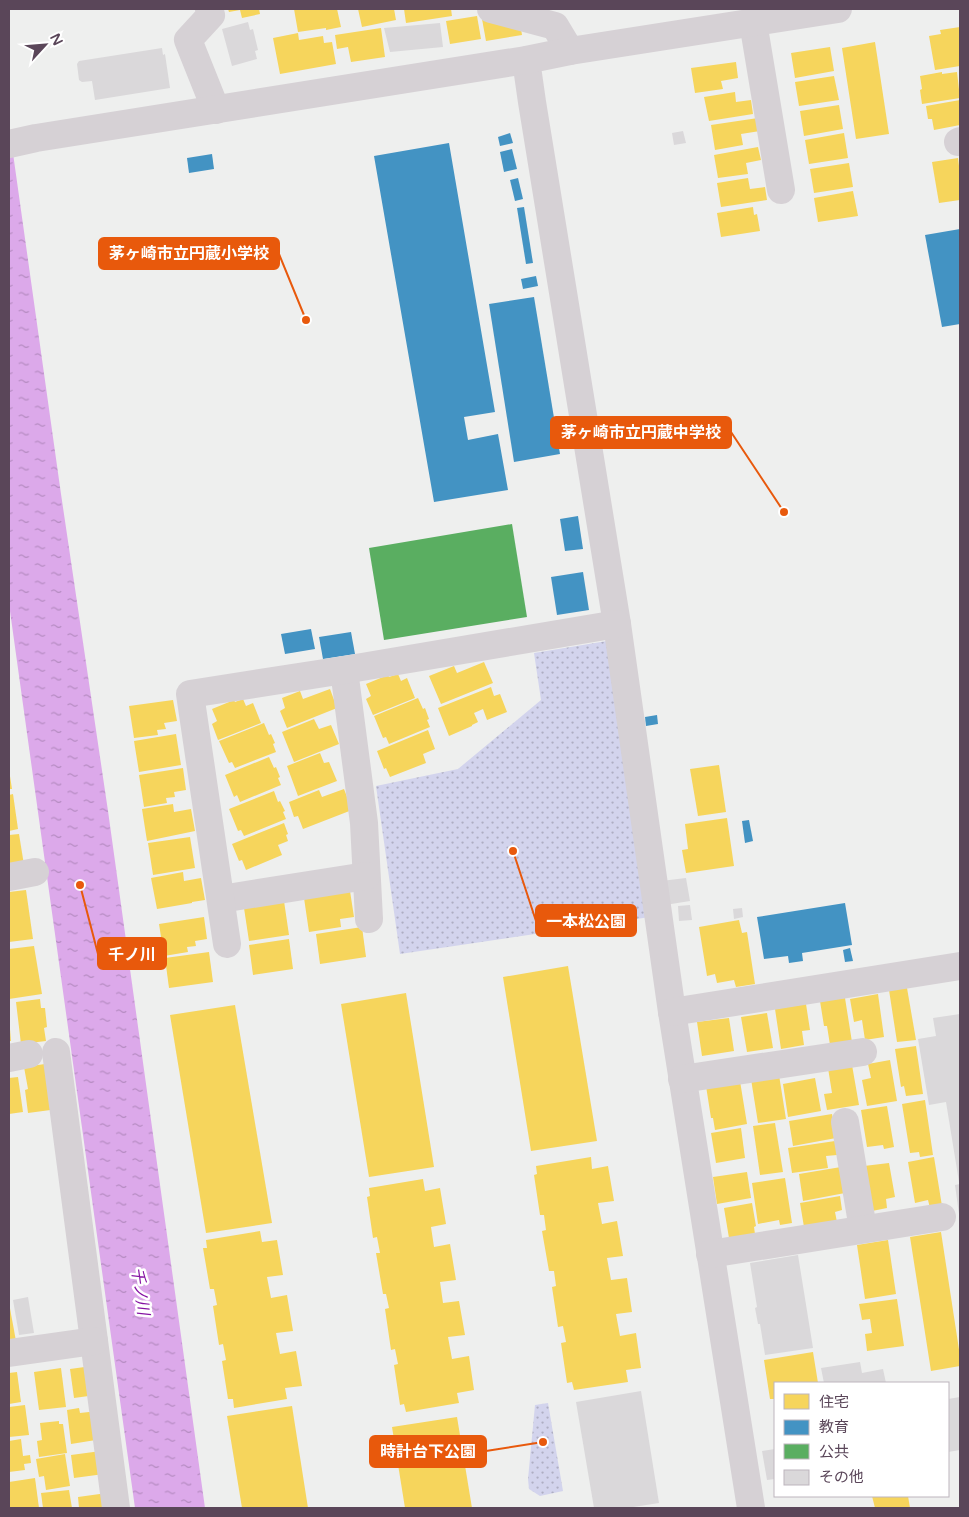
<svg xmlns="http://www.w3.org/2000/svg" width="969" height="1517" viewBox="0 0 969 1517" font-family="'Varela Round','Noto Sans JP',sans-serif">
<style>
.grass{fill:url(#grass-dots)}
.water{fill:url(#water-ripples)}
.homes{fill:#f6d55c}
.schools{fill:#4393c3}
.public{fill:#5aae61}
.building{fill:#dad8da}
.lines{fill:none;stroke-linecap:round;stroke-linejoin:round}
.minor{stroke:#d6d1d5;stroke-width:28}
.labels{text-anchor:middle;stroke-width:5;stroke-linejoin:round;paint-order:stroke}
.water-label{font-size:16px;font-style:italic;fill:#8411a2;stroke:#fff}
.leader{fill:none;stroke:#e8590c;stroke-width:2}
.callout-dot{fill:#e8590c;stroke:#fff;stroke-width:2}
.callout{fill:#e8590c;stroke:#e8590c;stroke-width:2}
.callout-label{font-size:16px;text-anchor:middle;font-weight:bold;fill:#fff}
</style>
<defs>
<pattern id="grass-dots" width="8" height="8" patternUnits="userSpaceOnUse" patternTransform="scale(1.25)"><rect width="8" height="8" fill="#d3d4ed"/><path d="M2 2h.1M6 6h.1" fill="none" stroke="#aeaec3" stroke-width="1.8" stroke-linecap="round"/></pattern>
<pattern id="water-ripples" width="26" height="14" patternUnits="userSpaceOnUse" patternTransform="scale(1.25)"><rect width="26" height="14" fill="#dca9ea"/><path d="M2 4q2-2 4 0t4 0M15 11q2-2 4 0t4 0" fill="none" stroke="#b58bc1"/></pattern>
</defs>
<rect width="100%" height="100%" fill="#eeefee"/>
<!-- grass -->
<g class="grass">
<path d="M613 640 650 917 400 954 376 786 458 769 541 700 534 653Z"/>
<path d="M548 1403 563 1491 540 1496 529 1489 528 1479 535 1405Z"/>
</g>
<!-- water -->
<path class="water" d="M9 125 61 494 108 811 205 1508H135L9 604Z"/>
<!-- homes -->
<g class="homes">
<path d="M228 9H259L260 14 242 18 240 10 229 12Z"/>
<path d="M294 9H322L323 10 337 9 341 27 326 30V28L298 32Z"/>
<path d="M358 9H394L396 20 362 27Z"/>
<path d="M404 9H451L452 16 406 23Z"/>
<path d="M477 16 481 39 450 44 446 21Z"/>
<path d="M482 19 520 23 522 35 486 41Z"/>
<path d="M960 27V66L935 70 929 36 941 34 940 30Z"/>
<path d="M381 28 385 57 351 62 348 47 337 49 335 35Z"/>
<path d="M298 33 299 40 323 36 324 43 332 42 336 64 280 74 273 38Z"/>
<path d="M875 42 889 134 856 139 842 48Z"/>
<path d="M830 47 834 71 795 78 791 53Z"/>
<path d="M736 62 738 78 721 81 723 89 695 93 691 68Z"/>
<path d="M942 72V74L957 72 960 98 922 104 920 90 922 89 920 76Z"/>
<path d="M834 76 839 100 799 106 795 82Z"/>
<path d="M735 92 736 102 751 100 753 114 709 121 704 97Z"/>
<path d="M960 100V125L934 130 932 119H928L926 106Z"/>
<path d="M839 105 843 129 804 136 800 111Z"/>
<path d="M758 118 760 131 741 134 743 145 715 150 711 125Z"/>
<path d="M844 133 848 158 809 164 805 140Z"/>
<path d="M758 147 761 160 746 163 748 174 718 178 714 155Z"/>
<path d="M958 158 960 174V200L939 203 932 162Z"/>
<path d="M849 163 853 187 814 193 810 169Z"/>
<path d="M748 178 750 189 765 187 767 200 721 207 717 183Z"/>
<path d="M853 191 858 216 818 222 814 198Z"/>
<path d="M753 207 754 215 757 214 760 231 721 237 717 213Z"/>
<path d="M484 662 493 683 441 704 429 676 454 666 457 673Z"/>
<path d="M398 674 401 681 407 678 415 698 373 715 366 699 371 696 366 684 388 675 389 677Z"/>
<path d="M491 687 494 696 500 694 507 712 487 720 483 709 474 713 478 722 472 725V726L449 736 438 708Z"/>
<path d="M330 689 337 708 287 728 280 711 285 708 282 698 300 691 303 699Z"/>
<path d="M418 698 423 709 425 708 429 719 427 720 430 727 389 744 386 737 383 738 374 716Z"/>
<path d="M243 699 246 706 253 703 261 723 218 740 212 724 217 721 212 709 234 700 235 702Z"/>
<path d="M173 700 177 721 164 723 166 729 157 730 158 735 134 738 129 706Z"/>
<path d="M314 719 319 729 331 725 339 744 294 762 282 732Z"/>
<path d="M264 723 269 735 271 734 275 743 273 744 276 752 235 768 232 762 229 763 219 741Z"/>
<path d="M428 730 435 749 423 754 426 763 390 777 386 768 384 769 377 751Z"/>
<path d="M176 734 181 765 139 772 134 741Z"/>
<path d="M320 753 324 763 329 762 337 781 298 796 287 766Z"/>
<path d="M269 757 274 768 276 767 280 777 278 778 281 785 240 802 237 795 234 797 225 775Z"/>
<path d="M719 765 726 812 698 816 690 769Z"/>
<path d="M183 768 186 790 174 792 175 797 166 798 167 803 144 807 139 775Z"/>
<path d="M9 776H10L12 789H9Z"/>
<path d="M344 789 352 810 303 829 298 816 294 817 289 802 319 790 322 797Z"/>
<path d="M274 791 278 802 280 801 285 811 283 812 286 819 244 836 241 830 238 831 229 809Z"/>
<path d="M13 794 18 829 9 831V795Z"/>
<path d="M173 804 174 812 191 809 195 831 147 841 142 809Z"/>
<path d="M727 818 734 866 686 873 682 850 688 849 685 824Z"/>
<path d="M284 823 288 834 286 835 288 841 278 845 282 855 246 870 242 860 239 861 232 844Z"/>
<path d="M19 834 24 865 9 868V835Z"/>
<path d="M190 837 195 868 153 875 148 843Z"/>
<path d="M183 872 184 881 201 878 205 900 192 902V903L157 909 151 878Z"/>
<path d="M26 890 33 939 9 942V892Z"/>
<path d="M350 891 354 917 340 919 341 927 309 932 304 898Z"/>
<path d="M284 901 289 935 249 941 244 908Z"/>
<path d="M204 917 207 939 195 941 196 946 187 947 188 952 164 956 159 924Z"/>
<path d="M739 920 742 933 747 932 755 984 736 987 734 980 717 983 715 974 707 976 699 927Z"/>
<path d="M362 927 366 957 320 964 316 934Z"/>
<path d="M289 939 293 969 253 975 249 945Z"/>
<path d="M34 946 42 994 9 999V949Z"/>
<path d="M209 952 213 982 169 988 165 958Z"/>
<path d="M568 966 597 1141 531 1151 503 977Z"/>
<path d="M907 988 916 1040 897 1042 889 990Z"/>
<path d="M406 993 434 1167 369 1177 341 1004Z"/>
<path d="M878 994 884 1037 865 1040 862 1020 854 1022 850 999Z"/>
<path d="M845 998 852 1042 830 1045 827 1026H824L820 1001Z"/>
<path d="M40 999 41 1008H45L47 1027 44 1028 46 1041 21 1044 16 1002Z"/>
<path d="M806 1004 810 1030 802 1031 804 1045 781 1049 775 1009Z"/>
<path d="M235 1005 272 1223 206 1233 170 1015Z"/>
<path d="M767 1013 773 1048 747 1052 741 1017Z"/>
<path d="M729 1018 734 1051 702 1056 697 1022Z"/>
<path d="M9 1029H10L11 1041H9Z"/>
<path d="M916 1046 923 1094 906 1096 904 1086 901 1087 895 1049Z"/>
<path d="M890 1060 897 1101 867 1106 862 1080 871 1078 868 1064Z"/>
<path d="M52 1063 58 1109 28 1113 25 1090 28 1089 24 1067Z"/>
<path d="M852 1065 859 1105 827 1110 824 1094 832 1093 828 1068Z"/>
<path d="M779 1075 786 1119 758 1123 751 1079Z"/>
<path d="M18 1077 23 1112 9 1114V1078Z"/>
<path d="M815 1078 821 1111 788 1117 783 1084Z"/>
<path d="M740 1081 747 1124 715 1130 713 1118H711L706 1086Z"/>
<path d="M925 1100 933 1155 920 1157 919 1152 910 1153 902 1104Z"/>
<path d="M887 1106 894 1147 884 1149 883 1145 867 1147 861 1110Z"/>
<path d="M832 1114 836 1138 793 1146 789 1121Z"/>
<path d="M775 1123 783 1172 760 1175 753 1126Z"/>
<path d="M741 1128 745 1158 716 1163 711 1133Z"/>
<path d="M835 1141 837 1155 826 1156 828 1168 792 1173 788 1148Z"/>
<path d="M591 1157 592 1169 608 1166 614 1201 598 1203 602 1224 617 1221 623 1256 607 1258 611 1280 627 1278 632 1312 616 1314 620 1336 636 1333 641 1368 626 1370 628 1382 574 1390 572 1382 567 1383 561 1343 566 1342 563 1326 558 1327 552 1287 556 1286 554 1271H549L542 1231 546 1230 544 1215H540L534 1175 537 1174 536 1166Z"/>
<path d="M934 1157 942 1206 930 1208 928 1200 915 1203 908 1162Z"/>
<path d="M889 1163 895 1197 886 1199 887 1208 872 1211 864 1166Z"/>
<path d="M841 1167 845 1193 803 1201 799 1174Z"/>
<path d="M747 1172 751 1198 717 1204 713 1177Z"/>
<path d="M785 1178 792 1223 780 1225 779 1220 758 1224 752 1183Z"/>
<path d="M423 1179 425 1191 440 1188 446 1224 431 1227 434 1247 450 1244 456 1280 440 1282 443 1303 459 1301 465 1335 448 1337 452 1359 469 1356 474 1390 457 1393 459 1403 406 1412 404 1404 400 1405 394 1365 398 1364 395 1349 391 1350 385 1309 389 1308 386 1294H383L376 1253H380L377 1237 373 1238 367 1197 370 1196 369 1188Z"/>
<path d="M840 1196 842 1210 835 1212 837 1222 804 1227 800 1203Z"/>
<path d="M752 1203 756 1226 754 1227 755 1234 729 1238 724 1208Z"/>
<path d="M260 1231 262 1242 277 1240 283 1275 267 1277 271 1298 287 1295 293 1331 276 1333 280 1354 296 1351 302 1386 285 1388 287 1399 234 1408 233 1399H228L222 1361 226 1360 223 1344 219 1345 213 1306 217 1305 214 1289H210L203 1248H207L206 1240Z"/>
<path d="M941 1232 960 1356V1366L931 1371 910 1237Z"/>
<path d="M888 1240 896 1294 865 1299 857 1245Z"/>
<path d="M897 1299 904 1346 867 1351 865 1334 872 1333 870 1319 862 1320 859 1304Z"/>
<path d="M9 1303 16 1341 9 1343Z"/>
<path d="M813 1352 818 1383H775L774 1403V1399H770L764 1360Z"/>
<path d="M92 1366 96 1395 74 1398 70 1369Z"/>
<path d="M61 1368 66 1407 39 1410 34 1372Z"/>
<path d="M17 1372 21 1402 9 1404V1373Z"/>
<path d="M25 1405 29 1435 9 1437V1407Z"/>
<path d="M292 1406 308 1508H242L227 1416Z"/>
<path d="M79 1408 80 1413 98 1411 102 1439 71 1444 67 1410Z"/>
<path d="M457 1417 472 1508H405L392 1427Z"/>
<path d="M59 1421V1424H63L67 1453 39 1457 37 1441 42 1440 40 1423Z"/>
<path d="M21 1439 23 1456 30 1455 31 1463 24 1464 25 1470 9 1472V1441Z"/>
<path d="M101 1451 104 1474 74 1478 71 1455Z"/>
<path d="M65 1454 70 1486 46 1490 44 1476 39 1477 36 1459Z"/>
<path d="M35 1478 39 1508H9V1482Z"/>
<path d="M69 1490 72 1508H43L41 1493Z"/>
<path d="M107 1493 109 1508H79L78 1497Z"/>
<path d="M872 1496H908L910 1508H875Z"/>
</g>
<!-- schools -->
<g class="schools">
<path d="M510 133 513 143 500 146 498 137Z"/>
<path d="M449 143 495 412 464 417 468 440 498 434 508 490 434 502 374 156Z"/>
<path d="M512 149 517 169 504 172 500 152Z"/>
<path d="M212 154 214 169 189 173 187 158Z"/>
<path d="M518 178 523 199 515 201 510 180Z"/>
<path d="M524 207 533 263 526 264 517 208Z"/>
<path d="M960 229V324L942 327 925 235Z"/>
<path d="M536 276 538 286 523 289 521 279Z"/>
<path d="M534 297 560 454 514 462 489 304Z"/>
<path d="M578 516 583 549 565 551 560 519Z"/>
<path d="M583 572 589 610 557 615 551 577Z"/>
<path d="M311 629 315 649 285 654 281 634Z"/>
<path d="M351 632 355 654 323 659 319 637Z"/>
<path d="M657 715 658 724 646 726 645 717Z"/>
<path d="M749 820 753 841 745 843 742 821Z"/>
<path d="M845 903 852 945 802 953 803 961 789 963 788 956 764 959 757 917Z"/>
<path d="M850 948 853 961 845 962 843 950Z"/>
</g>
<!-- public -->
<path class="public" d="M512 524 527 617 384 640 369 548Z"/>
<!-- building -->
<g class="building">
<path d="M248 22 250 30 253 29 258 50 255 51 257 59 232 66 222 29Z"/>
<path d="M440 23 443 47 390 52 384 28Z"/>
<path d="M162 48 163 55 165 54 170 88 95 100 92 81 82 82 79 80 77 64 79 61Z"/>
<path d="M683 131 686 143 674 145 672 133Z"/>
<path d="M686 878 690 901 665 905 661 881Z"/>
<path d="M690 905 692 920 679 921 678 906Z"/>
<path d="M742 908 743 917 734 919 733 909Z"/>
<path d="M960 1014V1182H959L946 1102 929 1105 918 1039 936 1036 933 1018Z"/>
<path d="M960 1184V1214H959L955 1185Z"/>
<path d="M798 1255 813 1348 765 1355 760 1324H758L755 1308 757 1307 750 1263Z"/>
<path d="M28 1297 34 1333 19 1335 13 1300Z"/>
<path d="M860 1362 862 1373 883 1369 886 1383H824L821 1368Z"/>
<path d="M641 1391 659 1503 627 1508H594L576 1402Z"/>
<path d="M960 1397V1450L948 1452V1399Z"/>
<path d="M775 1449V1479L767 1480 762 1451Z"/>
</g>
<g class="lines">
<!-- minor -->
<g class="minor">
<path d="M209 9 211 15 188 40 216 110"/>
<path d="M491 9 555 26 570 51"/>
<path d="M753 22 781 190"/>
<path d="M526 60 532 102 617 624 672 1012 751 1508"/>
<path d="M958 142 960 141"/>
<path d="M9 144 36 138 526 60 570 51 838 9"/>
<path d="M344 670 364 823 369 919"/>
<path d="M9 877 35 872"/>
<path d="M221 899 366 876"/>
<path d="M227 944 190 694 344 670 617 624"/>
<path d="M672 1012 960 966"/>
<path d="M56 1052 116 1508"/>
<path d="M9 1058 29 1054"/>
<path d="M682 1079 863 1052"/>
<path d="M845 1122 863 1229"/>
<path d="M710 1254 942 1217"/>
<path d="M9 1353 94 1341"/>
</g>
</g>
<g class="labels">
<!-- water labels -->
<g class="water-label">
<text transform="translate(141 1291) rotate(82)" y="6">千ノ川</text>
</g>
</g>
<!-- callouts -->
<path class="leader" d="M306 320L279 254M784 512L731 432M513 851L536 921M80 885L98 954M543 1442L486 1451"/>
<g class="callout-dot">
<circle cx="306" cy="320" r="5"/>
<circle cx="784" cy="512" r="5"/>
<circle cx="513" cy="851" r="5"/>
<circle cx="80" cy="885" r="5"/>
<circle cx="543" cy="1442" r="5"/>
</g>
<g class="callout">
<rect x="99" y="238" width="180" height="31" rx="5"/>
<rect x="551" y="417" width="180" height="31" rx="5"/>
<rect x="536" y="905" width="100" height="31" rx="5"/>
<rect x="98" y="938" width="68" height="31" rx="5"/>
<rect x="370" y="1436" width="116" height="31" rx="5"/>
</g>
<g class="callout-label">
<text x="189" y="259">茅ヶ崎市立円蔵小学校</text>
<text x="641" y="438">茅ヶ崎市立円蔵中学校</text>
<text x="586" y="927">一本松公園</text>
<text x="132" y="960">千ノ川</text>
<text x="428" y="1457">時計台下公園</text>
</g>
<!-- border -->
<rect width="969" height="1517" fill="none" stroke="#5a4659" stroke-width="20"/>
<!-- legend -->
<rect x="774" y="1382" width="175" height="115" fill="#ffffff" stroke="#bdb5bd"/>
<rect x="784" y="1394" width="25" height="15" fill="#f6d55c" stroke="#bdb5bd"/>
<text x="819" y="1407" font-size="15" fill="#5a4659">住宅</text>
<rect x="784" y="1420" width="25" height="15" fill="#4393c3" stroke="#bdb5bd"/>
<text x="819" y="1432" font-size="15" fill="#5a4659">教育</text>
<rect x="784" y="1444" width="25" height="15" fill="#5aae61" stroke="#bdb5bd"/>
<text x="819" y="1457" font-size="15" fill="#5a4659">公共</text>
<rect x="784" y="1470" width="25" height="15" fill="#dad8da" stroke="#bdb5bd"/>
<text x="819" y="1482" font-size="15" fill="#5a4659">その他</text>
<!-- north arrow -->
<g transform="translate(45 45) rotate(64)" stroke="#ffffff" stroke-width="4" paint-order="stroke">
<path d="M0-4L9 19L0 12L-9 19Z" fill="#5a4659"/>
<text y="-8" font-size="14" font-weight="bold" text-anchor="middle" fill="#5a4659">N</text>
</g>
</svg>
